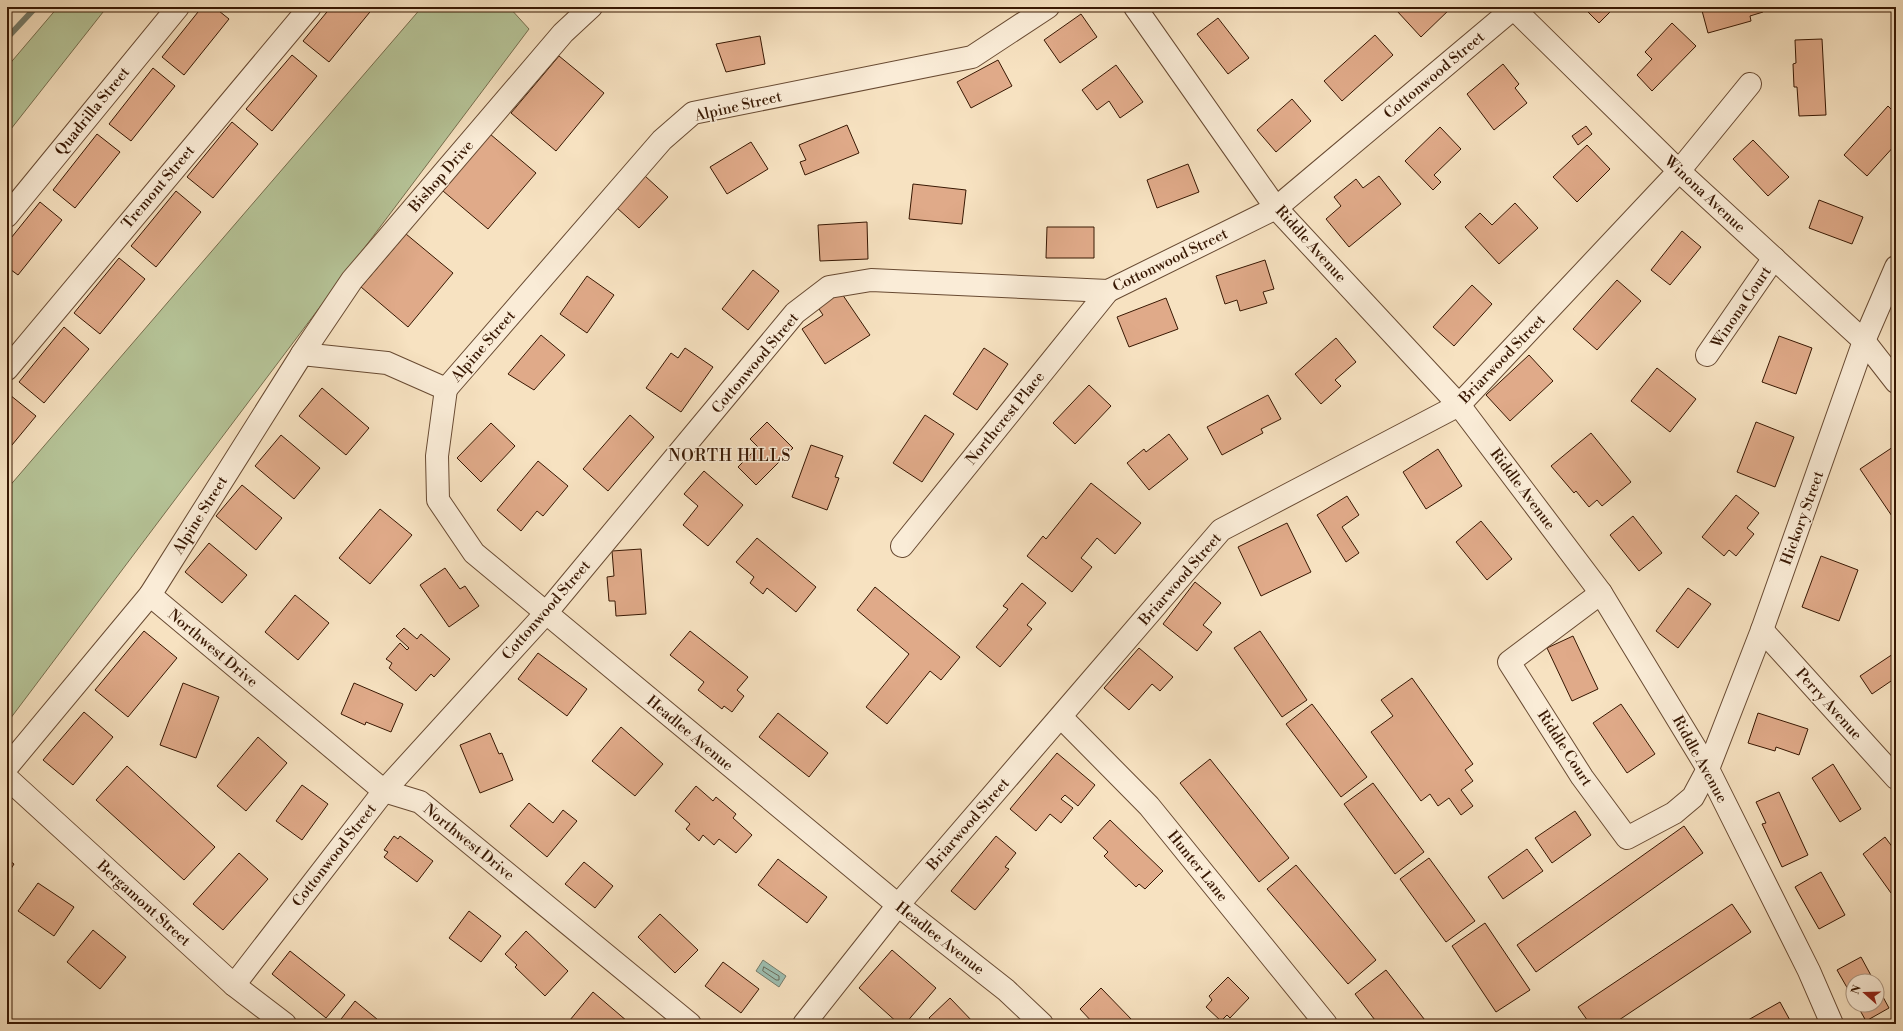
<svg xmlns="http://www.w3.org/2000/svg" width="1903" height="1031" viewBox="0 0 1903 1031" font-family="'Libre Bodoni',serif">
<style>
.green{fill:#b6c498;stroke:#776e4e}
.water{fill:#9dbeb0;stroke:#757c6b}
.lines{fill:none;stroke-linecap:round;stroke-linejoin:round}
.shore{stroke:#6a6b5a;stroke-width:1}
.stream{stroke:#757c6b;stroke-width:6}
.building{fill:#e0aa89;stroke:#381803}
.minor-casing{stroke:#684a32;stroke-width:24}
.tertiary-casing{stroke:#684a32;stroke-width:24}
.minor{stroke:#faecd7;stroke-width:22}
.tertiary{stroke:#faecd7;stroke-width:22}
.labels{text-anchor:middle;stroke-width:3;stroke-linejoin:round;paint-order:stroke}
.street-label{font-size:15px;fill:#381803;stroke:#faecd7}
.neighbourhood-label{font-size:16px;letter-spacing:1px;fill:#381803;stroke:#faecd7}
</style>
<rect width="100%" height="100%" fill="#f7e2c1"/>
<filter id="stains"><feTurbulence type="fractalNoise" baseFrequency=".005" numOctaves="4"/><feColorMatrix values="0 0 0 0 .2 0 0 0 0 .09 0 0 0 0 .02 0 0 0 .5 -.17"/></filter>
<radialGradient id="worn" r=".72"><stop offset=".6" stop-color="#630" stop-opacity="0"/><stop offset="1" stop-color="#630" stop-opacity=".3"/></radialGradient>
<!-- green -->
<g class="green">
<path d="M58 7H107L7 134V67Z"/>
<path d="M422 7H509L529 29 7 723V489Z"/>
</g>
<!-- water -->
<path class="water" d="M763 960 786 976 779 987 756 971Z"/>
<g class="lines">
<!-- shore -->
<path class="shore" d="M764 967 779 976V980H776L763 971Z"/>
<!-- stream -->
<path class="stream" d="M7 38 36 7"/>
</g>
<!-- building -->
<g class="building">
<path d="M202 7H214L229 19 184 75 162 57Z"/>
<path d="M331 7H374L329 62 303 41Z"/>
<path d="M1401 7H1452L1421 37 1397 11Z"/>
<path d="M1583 7H1615L1599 23Z"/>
<path d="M1701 7H1762L1763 12 1750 16 1751 21 1708 33Z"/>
<path d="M1081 14 1097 37 1060 63 1044 40Z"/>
<path d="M1218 18 1249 58 1228 74 1197 34Z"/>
<path d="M1672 23 1696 46 1652 91 1637 75 1652 59 1645 52Z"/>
<path d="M1375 35 1393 55 1342 101 1324 81Z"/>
<path d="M760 36 765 64 726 72 716 44Z"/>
<path d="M1822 39 1826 115 1799 116 1797 87H1794L1793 64 1796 63 1795 40Z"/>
<path d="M292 55 317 76 272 131 246 109Z"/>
<path d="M559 56 604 93 556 151 511 113Z"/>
<path d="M998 60 1012 86 971 108 957 82Z"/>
<path d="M1503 64 1519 84 1515 88 1527 103 1494 130 1467 94Z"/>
<path d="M1116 65 1143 102 1120 118 1109 101 1097 110 1082 90Z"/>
<path d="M153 68 175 86 131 141 109 124Z"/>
<path d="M1292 99 1311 121 1276 152 1257 130Z"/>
<path d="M1888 106 1896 114V144L1867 176 1844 155Z"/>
<path d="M232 122 258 144 213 198 187 177Z"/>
<path d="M847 125 859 153 805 175 800 162 806 160 799 145Z"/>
<path d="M1586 126 1592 134 1578 145 1572 136Z"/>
<path d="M1440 127 1461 149 1434 175 1441 182 1433 190 1405 161Z"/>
<path d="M97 134 120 152 75 208 53 190Z"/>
<path d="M490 134 536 173 488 229 443 191Z"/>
<path d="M1753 140 1789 177 1768 196 1733 159Z"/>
<path d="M751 142 768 169 727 194 710 167Z"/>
<path d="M1587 145 1610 169 1577 202 1553 177Z"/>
<path d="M1188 164 1199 192 1157 208 1147 180Z"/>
<path d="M645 176 668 197 639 228 616 207Z"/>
<path d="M1379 176 1401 204 1349 247 1326 219 1341 206 1334 197 1356 179 1363 188Z"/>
<path d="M913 184 966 190 962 224 909 219Z"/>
<path d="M176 191 201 212 156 267 131 246Z"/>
<path d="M1819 200 1863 217 1852 244 1809 228Z"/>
<path d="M40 202 62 220 18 275 7 267V243Z"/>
<path d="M1515 203 1538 228 1499 264 1465 227 1480 213 1492 225Z"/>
<path d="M867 222 868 259 820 261 818 225Z"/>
<path d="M1047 227H1094V258H1046Z"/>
<path d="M1682 231 1701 247 1670 285 1651 270Z"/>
<path d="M406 234 453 273 408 327 361 287Z"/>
<path d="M119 258 145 279 100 334 74 313Z"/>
<path d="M1265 260 1274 289 1263 292 1267 303 1240 311 1237 300 1225 304 1216 276Z"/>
<path d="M753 270 779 291 748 330 722 309Z"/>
<path d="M587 276 614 295 587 333 560 314Z"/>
<path d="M1617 280 1641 301 1597 350 1573 329Z"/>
<path d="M1472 285 1492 304 1454 346 1433 327Z"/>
<path d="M838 288 870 335 825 364 802 329 823 315 815 303Z"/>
<path d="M1166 298 1178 329 1129 347 1117 317Z"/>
<path d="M64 327 89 349 44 403 19 382Z"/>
<path d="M541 335 565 355 534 390 508 374Z"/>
<path d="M1779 336 1812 348 1796 394 1762 382Z"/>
<path d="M1336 338 1356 362 1335 380 1341 386 1321 404 1295 374Z"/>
<path d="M685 348 713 367 681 412 646 388 671 353 678 358Z"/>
<path d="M984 348 1008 364 977 410 953 394Z"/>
<path d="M1529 355 1553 381 1510 421 1486 395Z"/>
<path d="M1657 368 1696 399 1670 432 1631 401Z"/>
<path d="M1089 385 1111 406 1075 444 1053 423Z"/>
<path d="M322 388 369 428 346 455 299 416Z"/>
<path d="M10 395 36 416 7 451V399Z"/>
<path d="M1268 395 1281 419 1261 429 1263 433 1222 455 1207 427Z"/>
<path d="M630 415 654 437 608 491 583 469Z"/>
<path d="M925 415 954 434 922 482 893 463Z"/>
<path d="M767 422 793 448 756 485 738 467 758 447 750 439Z"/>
<path d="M1756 422 1794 437 1775 487 1737 472Z"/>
<path d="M491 423 515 446 481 482 457 458Z"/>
<path d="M1591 433 1631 482 1602 506 1597 500 1589 507 1576 491 1574 493 1551 466Z"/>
<path d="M1169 434 1188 459 1149 490 1127 463 1144 449 1146 452Z"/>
<path d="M281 435 320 468 294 499 255 466Z"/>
<path d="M811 445 843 456 835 477 839 478 827 510 792 497Z"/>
<path d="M1896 445V522L1860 469Z"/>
<path d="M1438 449 1462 486 1426 509 1403 472Z"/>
<path d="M538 461 568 486 543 516 537 511 521 531 497 510Z"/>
<path d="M704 471 743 505 708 546 683 525 698 506 684 494Z"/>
<path d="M1091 483 1141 523 1115 554 1097 538 1081 558 1092 567 1072 592 1027 556 1043 536 1046 539Z"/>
<path d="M242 485 282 518 256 550 216 516Z"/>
<path d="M1736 495 1759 513 1747 528 1754 534 1736 556 1729 550 1724 556 1702 537Z"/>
<path d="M1347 496 1359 515 1342 527 1359 553 1346 562 1317 515Z"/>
<path d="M380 509 412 535 370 584 339 558Z"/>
<path d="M1633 516 1662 553 1639 571 1610 535Z"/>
<path d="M1481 521 1512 559 1487 580 1456 542Z"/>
<path d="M1287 523 1311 572 1261 596 1238 547Z"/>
<path d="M757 538 816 587 796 612 767 588 763 594 750 583 754 577 736 562Z"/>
<path d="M209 543 247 575 222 603 185 572Z"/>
<path d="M641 549 646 614 616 616 615 601H609L607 577 614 576 612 551Z"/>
<path d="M1821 556 1858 570 1839 621 1802 607Z"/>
<path d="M445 568 460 589 465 586 479 606 449 627 420 585Z"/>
<path d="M1195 582 1221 603 1203 625 1212 632 1197 651 1163 624Z"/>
<path d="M1022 583 1046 603 1027 625 1032 629 1000 667 976 647 1008 609 1003 606Z"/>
<path d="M875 587 960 657 941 680 930 671 887 724 866 707 909 654 857 610Z"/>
<path d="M1688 588 1711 604 1678 648 1656 631Z"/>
<path d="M295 595 329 623 298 660 265 632Z"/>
<path d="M404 628 417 639 421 634 450 659 434 677 431 674 416 691 389 668 392 663 386 659 400 643 407 650 409 648 396 636Z"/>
<path d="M144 631 177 658 128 717 95 690Z"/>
<path d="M690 631 748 677 737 690 744 696 732 712 724 706 722 709 698 690 704 682 670 655Z"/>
<path d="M1260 631 1307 700 1282 717 1234 648Z"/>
<path d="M1573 636 1598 689 1572 701 1547 648Z"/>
<path d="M1139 648 1173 677 1160 691 1152 684 1129 710 1104 688Z"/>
<path d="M1896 652V682L1894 679 1872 694 1860 676Z"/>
<path d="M538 653 587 689 567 716 518 679Z"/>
<path d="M1412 678 1473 764 1465 770 1473 781 1461 790 1473 806 1461 815 1449 798 1438 806 1430 794 1421 801 1371 732 1393 716 1381 700Z"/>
<path d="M183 683 219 697 196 758 160 745Z"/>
<path d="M354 683 403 704 391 732 366 722 365 725 341 714Z"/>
<path d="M1312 704 1367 777 1341 797 1286 724Z"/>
<path d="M1621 704 1655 754 1627 773 1593 723Z"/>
<path d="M84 712 113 737 73 785 43 760Z"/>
<path d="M778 713 828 753 809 777 759 737Z"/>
<path d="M1758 713 1808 729 1799 755 1776 747 1775 751 1748 743Z"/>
<path d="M621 727 663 764 635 796 592 761Z"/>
<path d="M490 733 499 754 502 753 513 780 480 793 460 745Z"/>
<path d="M258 737 287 763 246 811 217 786Z"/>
<path d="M1057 753 1095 785 1078 806 1065 795 1061 799 1073 808 1061 823 1050 814 1036 831 1010 809Z"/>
<path d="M1210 759 1289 858 1259 882 1180 783Z"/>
<path d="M1833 764 1861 809 1840 822 1812 778Z"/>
<path d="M127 766 215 847 184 880 96 800Z"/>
<path d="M1373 783 1424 852 1395 874 1344 804Z"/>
<path d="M302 785 328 804 302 840 276 821Z"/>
<path d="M696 786 713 801 716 797 736 814 733 818 752 835 736 853 719 839 714 845 703 835 699 841 686 829 690 824 675 811Z"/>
<path d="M1779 792 1808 855 1782 867 1762 824 1766 823 1756 802Z"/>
<path d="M529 803 553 823 563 810 577 821 547 857 510 826Z"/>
<path d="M1575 811 1591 835 1552 863 1535 838Z"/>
<path d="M1110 820 1163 871 1145 889 1139 884 1136 887 1104 856 1108 852 1093 838Z"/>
<path d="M1684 826 1703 853 1536 972 1517 945Z"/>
<path d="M394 836 398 839 400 836 433 861 417 882 384 857 388 852 384 850Z"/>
<path d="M996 836 1016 853 1005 867 1009 869 975 910 951 891Z"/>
<path d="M1885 837 1896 852V889L1891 893 1863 854Z"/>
<path d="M1527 849 1543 871 1503 899 1488 877Z"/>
<path d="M239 853 268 879 223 930 193 904Z"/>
<path d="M1429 858 1475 921 1446 942 1400 879Z"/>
<path d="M7 859 14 864 7 875Z"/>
<path d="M778 859 827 897 807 923 758 885Z"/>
<path d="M584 862 613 886 595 908 565 884Z"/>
<path d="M1296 865 1376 960 1348 984 1267 889Z"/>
<path d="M1821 872 1845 915 1819 929 1795 887Z"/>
<path d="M38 883 74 907 54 936 18 911Z"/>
<path d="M1732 904 1751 932 1613 1024H1590L1578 1007Z"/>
<path d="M469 911 501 936 481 962 449 938Z"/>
<path d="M660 914 698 950 675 973 638 937Z"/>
<path d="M1485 923 1530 990 1496 1012 1452 946Z"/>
<path d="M93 930 126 957 100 989 67 962Z"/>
<path d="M526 931 568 971 545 996 515 967 517 965 505 954Z"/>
<path d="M892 950 936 988 905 1024H899L859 988Z"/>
<path d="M290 951 345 995 326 1018 272 974Z"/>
<path d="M1861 957 1874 981H1853V998L1837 970Z"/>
<path d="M723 962 759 989 741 1013 705 986Z"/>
<path d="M1386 970 1428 1024H1378L1355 994Z"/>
<path d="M1228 977 1249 998 1230 1018 1227 1015 1221 1021 1206 1007 1212 1000 1209 996Z"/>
<path d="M1877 986 1889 1008 1866 1021 1857 1005H1877Z"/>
<path d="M1101 988 1133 1021 1130 1024H1094L1080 1009Z"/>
<path d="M593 992 627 1021 625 1024H575L570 1020Z"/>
<path d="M950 998 975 1024H934L929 1018Z"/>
<path d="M355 1001 383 1024 338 1023Z"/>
<path d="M1780 1002 1792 1024H1741Z"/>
</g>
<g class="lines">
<defs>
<g id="minor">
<path d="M1512 7 1679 171 1864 341 1896 382"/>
<path d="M7 216 178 7"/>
<path d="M302 354 352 280 563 33 591 7"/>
<path d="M1707 355 1774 258"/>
<path d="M7 369 310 7"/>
<path d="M446 389 437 456 438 500 474 553 898 905 1006 990 1042 1024"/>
<path d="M446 389 662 140 693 113 972 57 1048 7"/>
<path d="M902 546 1108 291"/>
<path d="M1601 593 1509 662 1582 777 1627 838 1674 813 1693 797 1708 769 1762 630 1864 341 1896 267"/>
<path d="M150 595 384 791 420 802 690 1024"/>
<path d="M1762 630 1896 778"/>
<path d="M1061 717 1149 806 1326 1024"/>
<path d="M7 767 150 595 302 354 387 363 446 389"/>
<path d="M7 778 234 985 285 1024"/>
<path d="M234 985 384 791 546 613 795 313 829 287 871 280 1108 291 1276 208 1515 7"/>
<path d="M804 1024 898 905 1221 530 1459 405 1679 171 1750 84"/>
</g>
<path id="tertiary" d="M1135 7 1276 208 1459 405 1601 593 1708 769 1809 971 1832 1024"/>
</defs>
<!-- minor casing -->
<use href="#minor" class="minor-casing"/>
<!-- tertiary casing -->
<use href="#tertiary" class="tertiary-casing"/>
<!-- minor -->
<use href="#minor" class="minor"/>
<!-- tertiary -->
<use href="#tertiary" class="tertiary"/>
</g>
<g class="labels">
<!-- street labels -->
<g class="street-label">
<text transform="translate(1434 75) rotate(-40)" y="5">Cottonwood Street</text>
<text transform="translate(738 106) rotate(-13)" y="5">Alpine Street</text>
<text transform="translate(92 111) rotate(-51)" y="5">Quadrilla Street</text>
<text transform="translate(441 176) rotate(-49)" y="5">Bishop Drive</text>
<text transform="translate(158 187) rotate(-50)" y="5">Tremont Street</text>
<text transform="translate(1705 194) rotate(43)" y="5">Winona Avenue</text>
<text transform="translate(1311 244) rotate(48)" y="5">Riddle Avenue</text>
<text transform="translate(1170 260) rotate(-26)" y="5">Cottonwood Street</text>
<text transform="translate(1741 307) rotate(-56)" y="5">Winona Court</text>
<text transform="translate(483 346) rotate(-49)" y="5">Alpine Street</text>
<text transform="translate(1502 359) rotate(-46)" y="5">Briarwood Street</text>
<text transform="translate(755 363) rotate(-50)" y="5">Cottonwood Street</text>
<text transform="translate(1005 418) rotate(-51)" y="5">Northcrest Place</text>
<text transform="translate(1523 489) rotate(53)" y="5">Riddle Avenue</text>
<text transform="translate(200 515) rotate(-58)" y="5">Alpine Street</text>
<text transform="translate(1802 518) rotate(-70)" y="5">Hickory Street</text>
<text transform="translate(1180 579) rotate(-49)" y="5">Briarwood Street</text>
<text transform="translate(546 610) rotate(-49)" y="5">Cottonwood Street</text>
<text transform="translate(213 648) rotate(40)" y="5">Northwest Drive</text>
<text transform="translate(1829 704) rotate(48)" y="5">Perry Avenue</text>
<text transform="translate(690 733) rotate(40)" y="5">Headlee Avenue</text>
<text transform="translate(1565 748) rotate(57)" y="5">Riddle Court</text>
<text transform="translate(1700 759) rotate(61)" y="5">Riddle Avenue</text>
<text transform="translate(968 824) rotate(-49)" y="5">Briarwood Street</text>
<text transform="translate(469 842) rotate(39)" y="5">Northwest Drive</text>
<text transform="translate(334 855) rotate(-52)" y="5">Cottonwood Street</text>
<text transform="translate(1198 866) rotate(51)" y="5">Hunter Lane</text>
<text transform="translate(144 903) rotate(42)" y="5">Bergamont Street</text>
<text transform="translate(940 938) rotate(38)" y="5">Headlee Avenue</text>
</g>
<!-- neighbourhood labels -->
<g class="neighbourhood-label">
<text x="730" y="461">NORTH HILLS</text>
</g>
</g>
<!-- margin -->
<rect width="1903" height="1031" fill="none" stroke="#f7e2c1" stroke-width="24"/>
<rect x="8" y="8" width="1887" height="1015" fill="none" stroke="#381803" stroke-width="2"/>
<rect x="12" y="12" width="1879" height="1007" fill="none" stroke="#381803"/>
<!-- north arrow -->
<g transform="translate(1865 993) rotate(290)"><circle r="19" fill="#faecd7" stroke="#ac9782"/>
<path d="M0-3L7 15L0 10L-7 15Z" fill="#8f2418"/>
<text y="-6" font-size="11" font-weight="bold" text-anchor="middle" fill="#381803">N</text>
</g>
<rect width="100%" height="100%" filter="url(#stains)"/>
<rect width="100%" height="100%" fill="url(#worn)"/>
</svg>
